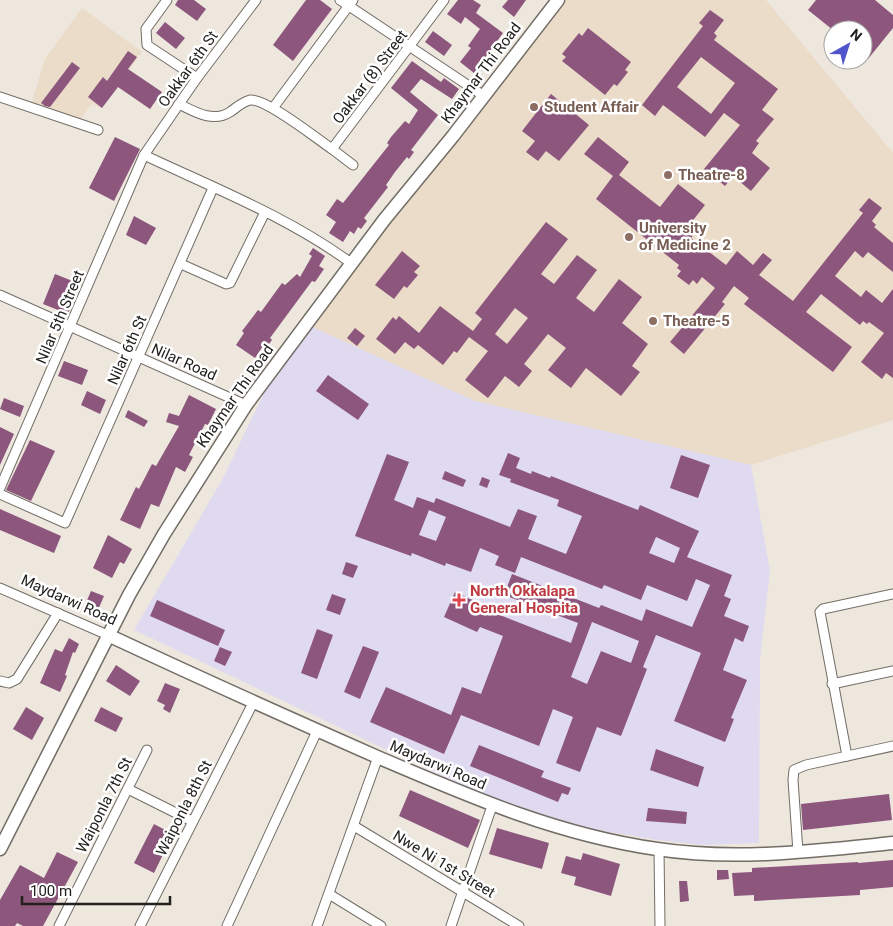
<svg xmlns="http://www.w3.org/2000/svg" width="893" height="926" viewBox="0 0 893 926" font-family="Roboto,sans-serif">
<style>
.education{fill:#ebdbc9}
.medical{fill:#dfdaf0}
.building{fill:#8c567d;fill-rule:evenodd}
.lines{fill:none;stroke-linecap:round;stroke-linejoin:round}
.street-casing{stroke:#726d65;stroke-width:11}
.secondary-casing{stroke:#726d65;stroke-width:15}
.street{stroke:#fff;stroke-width:9}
.secondary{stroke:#fff;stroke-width:12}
.education-dot{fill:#8d6e63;stroke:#fff;stroke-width:2}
.health-dot{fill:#e0444e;stroke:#fff;stroke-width:2}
.labels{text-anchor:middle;stroke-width:5;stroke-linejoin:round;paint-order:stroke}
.street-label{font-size:15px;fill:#23211e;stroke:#fff}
.education-label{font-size:15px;font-weight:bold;fill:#785e54;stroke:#fff;text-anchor:start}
.health-label{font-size:15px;font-weight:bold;fill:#be3a42;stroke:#fff;text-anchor:start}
</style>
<rect width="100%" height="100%" fill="#ede7de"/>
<!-- education -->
<g class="education">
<path d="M551 0H766L893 153V420L751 465 475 401 299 321Z"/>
<path d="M82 8 142 52 101 108 92 103 79 122 31 105 45 59Z"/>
</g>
<!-- medical -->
<path class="medical" d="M299 321 475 401 751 465 770 571 760 659 759 843 703 845 657 840 591 829 499 803 134 630 222 480Z"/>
<!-- building -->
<g class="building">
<path d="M178 0H194L206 9 197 21 175 5Z"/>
<path d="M306 0H320L332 9 293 61 273 45Z"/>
<path d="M458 0H473L481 5 476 13 503 33 474 73 460 62 471 48 468 46 480 29 465 17 461 24 447 14Z"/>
<path d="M508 0H526L514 17 502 7Z"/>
<path d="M816 0H875L893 15V28L868 59 863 54V30H833L808 10Z"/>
<path d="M710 10 724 20 714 33 717 36 714 40 778 89 762 110 774 119 756 141 759 143 752 153 770 168 751 191 733 176 725 186 704 169 740 125 724 113 705 137 663 105 655 116 642 105 703 26 699 23ZM701 57 735 83 711 114 677 87Z"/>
<path d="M165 22 185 38 176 49 156 33Z"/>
<path d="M588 28 631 62 625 70 628 72 617 86 614 84 605 95 562 61 566 57 562 54 579 33 582 36Z"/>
<path d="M433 31 452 45 444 56 425 42Z"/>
<path d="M128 51 137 57 128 69 162 92 150 109 118 87 102 108 88 97 103 77 107 81Z"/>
<path d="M412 61 441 82 444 78 459 89 452 99 421 79 410 92 438 115 411 150 414 152 409 159 407 157 395 172 386 185 388 187 364 218 367 221 361 229 358 227 354 234 350 231 343 242 329 233 336 222 326 215 337 199 343 203 389 145 387 143 391 137 405 121 409 124 418 110 391 88Z"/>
<path d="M72 62 80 68 50 107 45 106 41 103Z"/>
<path d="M551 94 589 125 559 161 546 151 538 161 526 152 535 141 522 131Z"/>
<path d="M115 137 140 149 114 201 89 188Z"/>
<path d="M598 137 629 162 619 175 660 207 678 184 705 205 687 228 694 234 691 238 726 265 737 251 753 265 763 253 772 260 759 275 793 301 863 213 859 210 869 198 882 208 872 221 876 225 874 227 893 243V272L868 252 863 258 855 251 835 276 861 297 866 290 882 303 893 289V378L886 373 882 379 861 362 884 333 869 322 867 324 863 321 860 325 821 294 806 312 852 347 833 372 744 304 749 298 734 286 722 302 725 304 684 354 670 342 715 288 702 277 697 284 693 280 689 285 677 276 681 271 677 268 679 265 596 199 613 176 584 154Z"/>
<path d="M134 216 156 228 146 245 126 235Z"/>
<path d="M546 222 568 239 541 274 554 284 577 255 597 270 576 298 594 312 619 279 642 297 622 323 648 344 632 366 640 372 621 396 586 368 571 388 548 370 566 348 548 334 524 364 532 371 519 387 505 376 488 398 465 380 488 351 469 337 457 353 454 351 443 365 418 345 414 349 405 342 395 354 376 339 393 317 396 320 399 316 419 333 440 306 473 331 482 319 475 313ZM515 308 528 318 507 344 495 334Z"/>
<path d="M313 248 325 256 319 266 324 269 315 282 312 281 270 338 272 340 266 348 263 346 255 358 236 345 244 333 242 331 258 310 261 312 282 283 285 285 297 274 300 277 312 256 309 254Z"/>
<path d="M402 251 420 266 414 272 418 275 407 288 404 286 394 299 375 285Z"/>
<path d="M55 274 80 284 68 314 43 304Z"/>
<path d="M355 328 365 336 357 346 347 338Z"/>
<path d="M64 361 88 370 82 385 58 376Z"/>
<path d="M328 375 369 404 358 420 316 391Z"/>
<path d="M87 391 106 400 100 414 81 405Z"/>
<path d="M189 395 216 409 208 425 205 424 189 455 193 457 185 472 176 467 159 507 151 504 140 529 120 520 136 487 139 489 152 464 156 466 179 426 166 422 169 413 179 416Z"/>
<path d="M4 398 24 406 20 417 0 409Z"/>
<path d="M128 410 148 421 144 427 125 417Z"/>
<path d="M0 427 14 434 0 465Z"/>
<path d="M30 440 55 451 31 501 6 490Z"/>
<path d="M508 453 520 458 516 468 531 474 532 471 550 478 551 476 638 510 640 505 699 531 687 557 732 575 724 596 731 599 724 616 749 626 743 642 735 638 723 670 747 680 731 718 734 719 725 742 674 721 701 653 656 635 643 667 647 669 621 736 597 727 580 772 556 763 573 717 553 709 539 746 461 715 444 754 370 722 386 687 451 715 462 687 481 694 503 636 480 627 477 632 444 617 455 592 488 607 487 610 571 643 578 623 504 595 512 574 599 608 601 605 642 621 646 609 692 627 710 585 696 579 687 601 647 585 641 600 604 585 602 589 521 557 515 573 495 565 499 556 480 548 471 572 446 563 445 566 412 553 411 556 355 536 387 454 409 462 394 500 413 508 417 497 434 503 436 498 510 527 518 509 537 516 528 539 566 554 582 516 557 506 559 500 510 482 511 479 499 475ZM429 510 446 517 436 541 419 535ZM656 537 680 548 674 563 649 553ZM592 622 639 641 631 663 601 651 587 684 571 677Z"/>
<path d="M681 455 710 465 698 498 670 488Z"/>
<path d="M445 471 466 480 463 487 442 479Z"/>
<path d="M482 477 490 480 487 488 479 485Z"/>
<path d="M0 509 61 536 54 553 0 530Z"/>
<path d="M108 535 132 549 124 564 120 562 112 578 93 568Z"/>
<path d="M346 562 358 566 353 578 342 574Z"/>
<path d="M91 591 104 596 98 610 85 605Z"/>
<path d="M332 594 346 599 340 615 326 610Z"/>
<path d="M157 600 225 630 218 646 150 616Z"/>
<path d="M317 629 333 635 317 679 301 673Z"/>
<path d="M69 638 79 644 75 653 73 652 65 675 67 676 60 692 40 683 55 649 62 652Z"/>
<path d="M363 646 379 652 360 699 344 692Z"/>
<path d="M220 647 232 652 225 666 214 661Z"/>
<path d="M116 665 140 681 130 696 106 681Z"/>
<path d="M165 683 180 689 170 713 163 709 165 705 157 701Z"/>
<path d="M26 707 44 718 32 740 13 729Z"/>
<path d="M101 707 123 718 116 732 94 721Z"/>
<path d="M479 745 544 771 541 777 571 788 568 795 562 793 558 802 470 766Z"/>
<path d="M656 749 704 767 698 787 650 770Z"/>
<path d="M410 790 480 820 468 848 399 816Z"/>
<path d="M889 794 892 820 803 830 801 804Z"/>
<path d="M648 808 687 812 686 824 646 821Z"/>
<path d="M154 824 173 834 154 873 134 863Z"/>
<path d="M497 828 549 843 542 869 489 854Z"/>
<path d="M57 852 78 862 43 926H23L17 923 15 926H0V900L20 865 44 878Z"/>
<path d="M583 853 620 864 611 896 574 885 576 877 561 873 566 856 581 860Z"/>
<path d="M893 860V887L860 890V895L754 901V895L734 896 732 873 752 872V868L858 862V863Z"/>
<path d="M717 870H728L729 879 717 880Z"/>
<path d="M679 881H687L689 901 680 902Z"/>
</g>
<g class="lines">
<defs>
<g id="street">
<path d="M167 0 146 29 147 45 197 78"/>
<path d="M340 0 484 96"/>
<path d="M0 97 98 130"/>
<path d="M179 104C195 112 213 123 230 112 236 108 242 102 250 100 266 98 317 139 332 149"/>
<path d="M273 108 353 0"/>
<path d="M144 155C214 188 288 217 351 263"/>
<path d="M353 165 332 149 444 0"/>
<path d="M181 264 226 284 230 283 265 212"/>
<path d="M0 295 246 405"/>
<path d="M0 488 144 155 197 78 256 0"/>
<path d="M0 494 65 523 213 188"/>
<path d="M0 588 110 636"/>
<path d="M0 681 9 683 17 679 58 613"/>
<path d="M832 684 893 671"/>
<path d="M847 756 820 612 823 609 893 594"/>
<path d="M128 789 192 821"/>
<path d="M354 826 519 926"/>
<path d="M659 850 660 926"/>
<path d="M798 852 793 780 794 770 806 765 893 746"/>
<path d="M329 894 381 926"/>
<path d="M59 926 147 750"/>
<path d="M140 926 253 703"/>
<path d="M227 926 317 731"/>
<path d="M317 926 378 757"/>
<path d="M451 926 492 806"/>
</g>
<g id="secondary">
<path d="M110 636C200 678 291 719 382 759 473 798 559 835 657 849 735 861 815 851 893 843"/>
<path d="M0 849 129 595 164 534 246 405 384 220 453 136 558 0"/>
</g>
</defs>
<!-- street casing -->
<use href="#street" class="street-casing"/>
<!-- secondary casing -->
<use href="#secondary" class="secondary-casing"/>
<!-- street -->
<use href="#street" class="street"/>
<!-- secondary -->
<use href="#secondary" class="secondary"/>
</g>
<!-- markers -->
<g class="education-dot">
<circle cx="534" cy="107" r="5"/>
<circle cx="668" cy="175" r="5"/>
<circle cx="629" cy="237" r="5"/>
<circle cx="653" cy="321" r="5"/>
</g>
<path class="health-dot" d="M456.5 592.5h5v5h5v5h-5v5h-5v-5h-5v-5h5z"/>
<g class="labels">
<!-- street labels -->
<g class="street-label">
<text transform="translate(188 69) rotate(-54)" y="5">Oakkar 6th St</text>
<text transform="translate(481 73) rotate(-53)" y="5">Khaymar Thi Road</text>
<text transform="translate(370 77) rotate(-53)" y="5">Oakkar (8) Street</text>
<text transform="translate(60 317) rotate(-67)" y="5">Nilar 5th Street</text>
<text transform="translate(127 350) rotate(-66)" y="5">Nilar 6th St</text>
<text transform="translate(184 362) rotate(24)" y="5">Nilar Road</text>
<text transform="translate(235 396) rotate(-55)" y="5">Khaymar Thi Road</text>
<text transform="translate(69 600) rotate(24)" y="5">Maydarwi Road</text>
<text transform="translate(438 765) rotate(23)" y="5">Maydarwi Road</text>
<text transform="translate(104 805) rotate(-63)" y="5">Waiponla 7th St</text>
<text transform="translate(184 808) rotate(-63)" y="5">Waiponla 8th St</text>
<text transform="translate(444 864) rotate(31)" y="5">Nwe Ni 1st Street</text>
</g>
<!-- education labels -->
<g class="education-label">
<text x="544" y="112">Student Affair</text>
<text x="678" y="180">Theatre-8</text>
<text x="639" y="233">University<tspan x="639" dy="17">of Medicine 2</tspan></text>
<text x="663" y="326">Theatre-5</text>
</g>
<!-- health labels -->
<g class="health-label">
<text x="470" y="596">North Okkalapa<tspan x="470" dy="17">General Hospita</tspan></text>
</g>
</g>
<!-- north arrow -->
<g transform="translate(848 45) rotate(39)"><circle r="24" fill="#ffffff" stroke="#a7a6a5"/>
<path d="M0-4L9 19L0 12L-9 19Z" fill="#5055cc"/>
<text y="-8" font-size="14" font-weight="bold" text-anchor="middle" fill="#23211e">N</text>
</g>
<!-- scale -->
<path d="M22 896v8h148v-8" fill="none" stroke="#23211e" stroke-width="2.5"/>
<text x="30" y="896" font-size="15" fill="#23211e" stroke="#ffffff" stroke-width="4" paint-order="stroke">100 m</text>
</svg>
